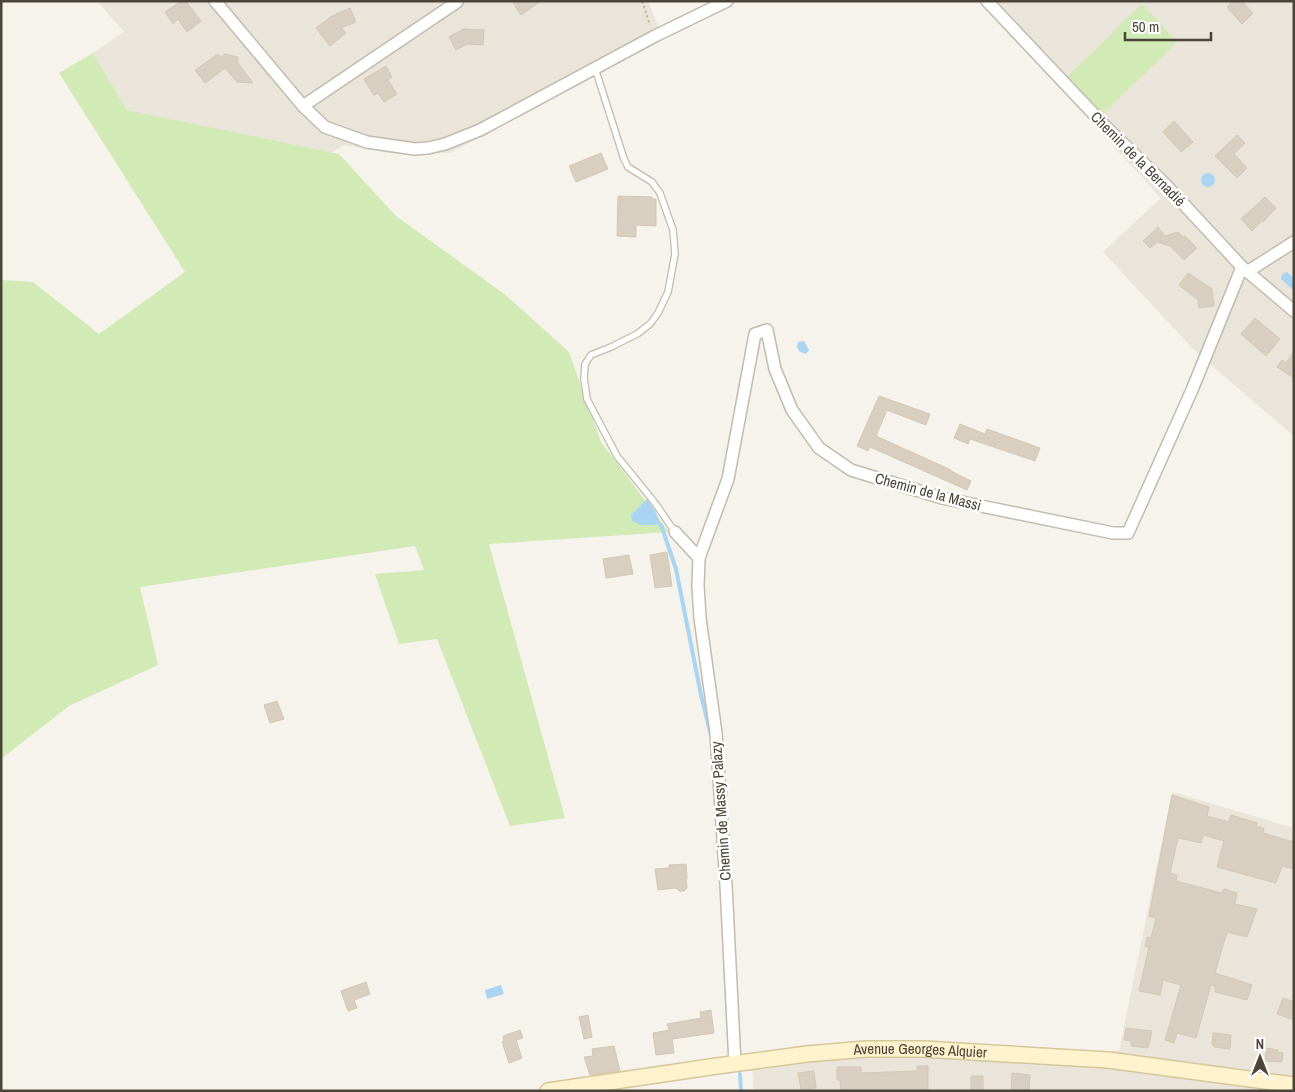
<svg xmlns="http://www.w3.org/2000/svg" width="1295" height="1092" viewBox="0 0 1295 1092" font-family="'Archivo Narrow',sans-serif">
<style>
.residential{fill:#eae5da}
.green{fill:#d2eab5}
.water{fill:#a9d4f2}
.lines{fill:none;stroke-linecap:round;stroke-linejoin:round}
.stream{stroke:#a9d4f2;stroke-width:4}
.building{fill:#d8cfc1;stroke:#d3c7b4}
.service-casing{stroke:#c2bbae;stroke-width:8}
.minor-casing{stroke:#c2bbae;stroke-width:14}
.secondary-casing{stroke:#d6c79b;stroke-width:18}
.path{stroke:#c4b79f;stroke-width:2;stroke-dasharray:2.5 2.5;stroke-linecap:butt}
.service{stroke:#fff;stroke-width:5.5}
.minor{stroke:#fff;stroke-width:11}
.secondary{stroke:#fff3cd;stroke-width:15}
.labels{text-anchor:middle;stroke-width:5;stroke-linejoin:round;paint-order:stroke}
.street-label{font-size:15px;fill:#4b4439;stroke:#fff}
</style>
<rect width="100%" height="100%" fill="#f6f3ec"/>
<!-- residential -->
<g class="residential">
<path d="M97 1H648L663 39 450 153 395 154 344 145 331 153 127 110 93 53 124 32Z"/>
<path d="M980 1H1294V436L1196 352 1103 252 1161 198Z"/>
<path d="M1172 792 1294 828V1091H754L751 1052 1119 1051Z"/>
</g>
<!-- green -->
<g class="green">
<path d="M1142 4 1177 42 1103 114 1067 77Z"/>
<path d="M93 53 127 110 339 154 396 216 507 296 569 352 601 442 669 532 489 544 565 818 510 826 437 639 399 644 375 574 424 570 415 546 140 587 158 665 69 706 1 759V280L33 282 99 334 185 272 59 73Z"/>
</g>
<!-- water -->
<g class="water">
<circle cx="1208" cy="180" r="7"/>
<path d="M1287 272 1294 278V291L1281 279 1282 274Z"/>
<path d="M804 341 809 350 806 354 800 352 797 347 798 342Z"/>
<path d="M647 499 655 511 661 525H641L632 521 631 515Z"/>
<path d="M501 985 504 994 487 999 485 990Z"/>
</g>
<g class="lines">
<!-- stream -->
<g class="stream">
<path d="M661 525 676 569 701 695 711 735"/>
<path d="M725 786 726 799"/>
<path d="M740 1074 741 1091"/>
</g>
</g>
<!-- building -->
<g class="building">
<path d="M181 1H186L201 21 187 32 178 19 173 24 165 12Z"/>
<path d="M512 1H541L521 15Z"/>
<path d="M1233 1H1242L1253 13 1242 24 1227 7Z"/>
<path d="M350 8 356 22 341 28 346 33 330 46 316 28 332 16Z"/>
<path d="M464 29 484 30 483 45 467 44 456 50 449 37Z"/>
<path d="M218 54 221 57 225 54 238 57 237 62 253 83 237 82 225 68 205 83 195 70Z"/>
<path d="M386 66 392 77 388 80 397 94 384 102 378 93 374 95 364 79Z"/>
<path d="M1174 121 1193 142 1181 152 1163 132Z"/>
<path d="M1237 135 1245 143 1234 154 1247 168 1237 178 1215 156Z"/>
<path d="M601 153 608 169 576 182 569 166Z"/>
<path d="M618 196 652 197V199H656V226L636 225V237L617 236Z"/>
<path d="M1265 197 1276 208 1263 222 1262 221 1252 231 1241 219Z"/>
<path d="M1158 227 1165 236 1178 232 1183 237 1185 236 1197 248 1184 260 1170 246 1157 242 1150 248 1143 241Z"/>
<path d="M1188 273 1212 289 1214 306 1199 308 1198 300 1179 285Z"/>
<path d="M1255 318 1280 339 1266 356 1241 334Z"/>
<path d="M1294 351V378L1277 367 1282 360 1286 363Z"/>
<path d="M879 396 930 414 926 425 887 410 876 436 951 470V471L971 481 967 490 870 447 868 451 857 446Z"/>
<path d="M960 424 985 434 987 429 1040 448 1035 461 970 439 968 444 954 438Z"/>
<path d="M667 552 672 586 655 588 650 555Z"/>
<path d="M629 555 633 574 606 578 603 559Z"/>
<path d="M277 701 284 719 270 723 264 705Z"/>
<path d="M1172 795 1209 807 1207 816 1229 822 1231 815 1257 823 1256 826 1264 828 1263 833 1294 842V869L1282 866 1276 883 1217 867 1224 841 1203 835 1201 843 1178 838 1170 873 1177 875 1176 881 1222 893 1224 889 1237 893 1235 904 1257 909 1247 937 1227 932 1215 973 1252 985 1247 1000 1215 992V986L1211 985 1196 1038 1177 1033 1174 1043 1165 1040 1181 985 1163 980 1160 995 1139 991 1149 947H1145L1147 937 1151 938 1156 918 1149 916Z"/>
<path d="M686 864 687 879H686L687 888 684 891H679L676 888 658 890 655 869 669 868V865Z"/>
<path d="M366 982 370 994 354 1000 357 1008 348 1011 341 991Z"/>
<path d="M1283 998 1294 1002V1020L1277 1014Z"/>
<path d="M711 1010 714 1033 672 1039 674 1053 656 1055 653 1033 669 1030 667 1024 701 1018 700 1012Z"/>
<path d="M588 1015 592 1037 584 1039 579 1017Z"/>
<path d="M1126 1028 1152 1031 1148 1048 1131 1046V1041L1124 1040Z"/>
<path d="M520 1030 523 1038 516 1040 522 1058 509 1063 502 1042 504 1041 503 1036Z"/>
<path d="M1213 1033 1231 1035 1230 1049 1214 1047V1045H1212Z"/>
<path d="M614 1046 620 1071 590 1075 584 1057 593 1056 592 1049Z"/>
<path d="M1267 1048 1278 1050V1052L1283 1053 1282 1062 1265 1061Z"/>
<path d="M917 1066H928V1091H841L840 1080H837V1067H861V1073L917 1071Z"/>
<path d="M814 1071 816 1088 801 1089 798 1073Z"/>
<path d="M1012 1073 1030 1075 1029 1091H1011Z"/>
<rect x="971" y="1076" width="12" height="15"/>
</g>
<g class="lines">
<defs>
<path id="service" d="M595 68 624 159 628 167 652 182 660 193 673 230 675 254 668 292 658 313 650 324 637 334 611 347 591 355 585 364 584 378 587 399 617 456 655 503 675 532"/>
<g id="minor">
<path d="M215 1 303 106 325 127 367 142 415 149 428 148 445 144 480 130 655 36 727 1"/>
<path d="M987 1 1105 126 1165 184 1242 267 1294 311"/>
<path d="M303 106 457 2"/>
<path d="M1247 272 1294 242"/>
<path d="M675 532 699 558"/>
<path d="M735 1064 726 885 716 733 700 618 698 586 699 558 728 479 755 334 767 330 775 369 792 410 819 448 851 470 942 498 1113 533H1128L1192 390 1242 267"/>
</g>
<g id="secondary">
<path id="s1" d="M548 1091 717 1066 807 1054 866 1049H924L1108 1060 1294 1085"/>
</g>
</defs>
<!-- service casing -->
<use href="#service" class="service-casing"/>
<!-- minor casing -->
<use href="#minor" class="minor-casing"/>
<!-- secondary casing -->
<use href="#secondary" class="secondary-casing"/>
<!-- path -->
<path class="path" d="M642 1 650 25"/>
<!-- service -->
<use href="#service" class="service"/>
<!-- minor -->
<use href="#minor" class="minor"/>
<!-- secondary -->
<use href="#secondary" class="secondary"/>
</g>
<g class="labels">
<!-- street labels -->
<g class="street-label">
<text transform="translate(1138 159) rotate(45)" y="5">Chemin de la Bernadié</text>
<text transform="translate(928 492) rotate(15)" y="5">Chemin de la Massi</text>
<text transform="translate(721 811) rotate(-94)" y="5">Chemin de Massy Palazy</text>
<text dy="5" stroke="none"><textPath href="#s1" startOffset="375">Avenue Georges Alquier</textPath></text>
</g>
</g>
<!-- border -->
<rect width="1295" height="1092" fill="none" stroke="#4b4439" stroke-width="5"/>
<!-- north arrow -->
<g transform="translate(1260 1057)" stroke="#ffffff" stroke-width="4" paint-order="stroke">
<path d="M0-4L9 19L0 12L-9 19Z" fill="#4b4439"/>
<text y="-8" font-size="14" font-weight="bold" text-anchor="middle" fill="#4b4439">N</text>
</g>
<!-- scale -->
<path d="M1125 32v8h86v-8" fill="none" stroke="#4b4439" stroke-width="2.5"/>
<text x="1132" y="32" font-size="15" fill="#4b4439" stroke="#ffffff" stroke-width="4" paint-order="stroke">50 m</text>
</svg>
